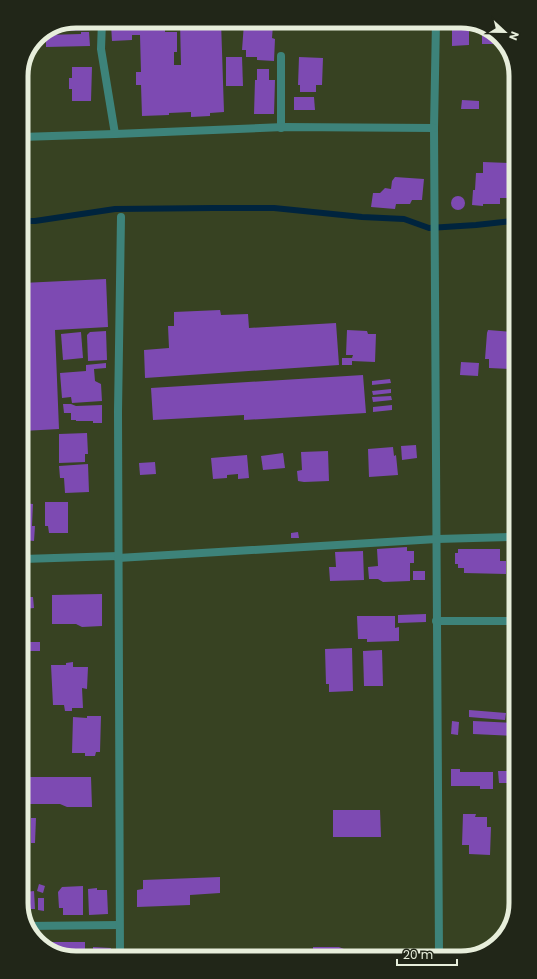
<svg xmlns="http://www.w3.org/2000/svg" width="537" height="979" viewBox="0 0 537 979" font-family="Poppins,sans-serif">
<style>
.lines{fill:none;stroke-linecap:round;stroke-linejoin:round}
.stream{stroke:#00243e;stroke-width:6}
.building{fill:#7d4ab2}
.lane{stroke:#3d837a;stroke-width:8}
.street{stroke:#3d837a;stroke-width:8}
.rim{fill:none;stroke:#e7eedb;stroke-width:5}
</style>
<rect width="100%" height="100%" fill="#374222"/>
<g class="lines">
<!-- stream -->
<path class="stream" d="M22 221H35L115 209 213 208H274L362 217 404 219 429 228 476 225 513 221"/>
</g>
<!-- building -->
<g class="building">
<path d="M76 21H92V30L66 31V25Z"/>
<path d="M221 21 224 112 210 113V116L191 117V112L169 113V115L142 116 141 85H136V72H141L140 35H132V40L112 41 111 24 170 22V28H165V32H177V52H174V65H181L180 22Z"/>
<path d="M244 23 273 25 272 38 275 39 274 61 257 60V57H246V50H242Z"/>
<path d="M452 23H469L479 27V29H469V45L452 46Z"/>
<path d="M482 28 494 32 503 44H482Z"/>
<path d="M81 32H89L90 46 46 47V35L81 34Z"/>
<path d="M226 57H242L243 86H226Z"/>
<path d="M299 57 323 58 322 85H316V92H300V85H298Z"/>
<path d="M72 67H92L91 101H72V89H69V78H72Z"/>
<path d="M257 69H269V80H275L274 114H254L255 80H257Z"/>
<path d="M294 97H314L315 110H294Z"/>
<path d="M462 100 479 101V109H461Z"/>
<path d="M483 162 509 163V177H511V183H507V198H500V204H483V206L472 205 473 190H475L476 173H483Z"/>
<path d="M395 177 424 179 422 200H412L410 204H396L395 209 371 207 373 193H380L385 188 391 189 392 181Z"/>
<circle cx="458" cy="203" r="7"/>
<path d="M106 279 108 327 55 330 59 429 23 431 22 283Z"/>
<path d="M220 310 221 315 248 314 249 328 336 323 339 365 145 378 144 350 169 348 168 326H174V312Z"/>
<path d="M347 330 367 331 368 334H376L375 362 352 361V365H342V358H352L353 355H346Z"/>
<path d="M488 330 513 332V369L489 368V359H485L487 333Z"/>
<path d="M106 331 107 360 88 361 87 335 90 332Z"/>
<path d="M81 332 83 358 63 360 61 334Z"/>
<path d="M461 362 479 363 478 376 460 375Z"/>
<path d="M106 363V368L94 369 95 381 101 384 102 401 72 403 71 397 62 398 60 373 86 371V365Z"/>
<path d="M363 375 366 413 244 420V415L153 420 151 388Z"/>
<path d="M390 379 391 383 372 385V381Z"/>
<path d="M391 389V393L373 395 372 391Z"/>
<path d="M391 396 392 400 373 402 372 397Z"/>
<path d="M63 404H71L76 406 102 405V423H93V421H76V420H71V413H64Z"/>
<path d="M392 405V410L373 412V407Z"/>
<path d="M87 433 88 454H85V462L59 463V434Z"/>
<path d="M416 445 417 458 402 460 401 446Z"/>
<path d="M393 447 394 456 396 455 398 475 369 477 368 449Z"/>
<path d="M328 451 329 481 304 482 298 481 297 471 302 470 301 452Z"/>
<path d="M283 453 285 468 263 470 261 456Z"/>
<path d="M247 455 249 478 238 479V474L227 475V478L213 479 211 458Z"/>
<path d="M155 462 156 474 140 475 139 463Z"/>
<path d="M88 464 89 492 65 493 64 478H60L59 466Z"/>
<path d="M45 502H68V533H49L48 526H45Z"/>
<path d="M23 503 33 504 32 526H35L34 541 23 540Z"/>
<path d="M298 532 299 538H291V533Z"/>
<path d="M407 547V551H414V563H410V581L383 582 378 579H369L368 567 378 566 377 549Z"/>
<path d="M458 549H500V561H506V574L464 573V568H458V564H455V553H458Z"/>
<path d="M363 551 364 580 330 581 329 567H336L335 552Z"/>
<rect x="413" y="571" width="12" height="9"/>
<path d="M102 594V626L82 627 76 624H52V595Z"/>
<path d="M24 597H33L34 608 24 609Z"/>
<path d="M426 614V622L398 623V615Z"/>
<path d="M357 616H395V628L399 627V641L367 642V639H358Z"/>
<path d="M28 642H40V651H27Z"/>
<path d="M352 648 353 691 329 692V684H326L325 649Z"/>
<path d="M382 650 383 686H364L363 651Z"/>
<path d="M73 662V667H88L87 689 82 688 83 708H72V711H65L64 705H53L51 665H66V663Z"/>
<path d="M469 710 506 713 505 720 469 717Z"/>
<path d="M87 716H101L100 752H96L95 756H85V753H72L73 717 87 718Z"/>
<path d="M452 721 459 722 458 735 451 734Z"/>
<path d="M473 721 515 723V736L473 734Z"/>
<path d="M451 769H460V772H493V789H480V786H451Z"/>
<path d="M498 771H512V783H499Z"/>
<path d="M27 777H91L92 807H67L60 804H27Z"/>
<path d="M333 810H380L381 837H333Z"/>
<path d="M463 814H476L475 817H487V827H491L490 855 469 854V845H462Z"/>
<path d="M31 818H36L35 843H31Z"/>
<path d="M220 877V893L190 895V905L137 907V890L143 889V880Z"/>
<path d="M39 884 45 886 43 893 37 891Z"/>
<path d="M83 886V915H63V908H59L58 892 62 887Z"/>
<path d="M97 888V890H107L108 914 89 915 88 889Z"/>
<path d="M34 891 35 909H25V892Z"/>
<path d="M38 898H44V911L38 910Z"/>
<path d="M40 942H85V958H73L45 949Z"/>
<path d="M484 943H495L484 952Z"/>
<path d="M93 947 111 948V958H93Z"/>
<path d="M313 947H339L344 949V955H313Z"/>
<path d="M265 949V956L155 957V951Z"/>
</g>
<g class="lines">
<!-- lane -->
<g class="lane">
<path d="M281 56V128"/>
<path d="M436 621H514"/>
</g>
<!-- street -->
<g class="street">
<path d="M102 21 101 49 115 134"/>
<path d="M436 21 434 128 439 954"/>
<path d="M21 137 115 134 284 127 434 128"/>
<path d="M118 558 437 539 514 537"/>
<path d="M23 559 118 556"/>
<path d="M27 926 119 925"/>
<path d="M120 957 118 412 121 217"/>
</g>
</g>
<!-- crop -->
<path d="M0 0H537V979H0ZM76 28H461A48 48 0 0 1 509 76V903A48 48 0 0 1 461 951H76A48 48 0 0 1 28 903V76A48 48 0 0 1 76 28Z" fill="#212618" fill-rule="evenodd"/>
<path class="rim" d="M76 28H461A48 48 0 0 1 509 76V903A48 48 0 0 1 461 951H76A48 48 0 0 1 28 903V76A48 48 0 0 1 76 28Z"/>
<!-- north arrow -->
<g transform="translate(505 32) rotate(112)" stroke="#212618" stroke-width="3" paint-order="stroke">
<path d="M0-3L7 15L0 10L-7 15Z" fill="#e7eedb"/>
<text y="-6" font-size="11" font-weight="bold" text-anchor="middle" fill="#e7eedb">N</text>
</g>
<!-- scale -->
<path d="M397 959v6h60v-6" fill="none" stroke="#e7eedb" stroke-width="2"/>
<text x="403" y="959" font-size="12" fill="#e7eedb" stroke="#212618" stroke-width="3" paint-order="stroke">20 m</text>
</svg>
